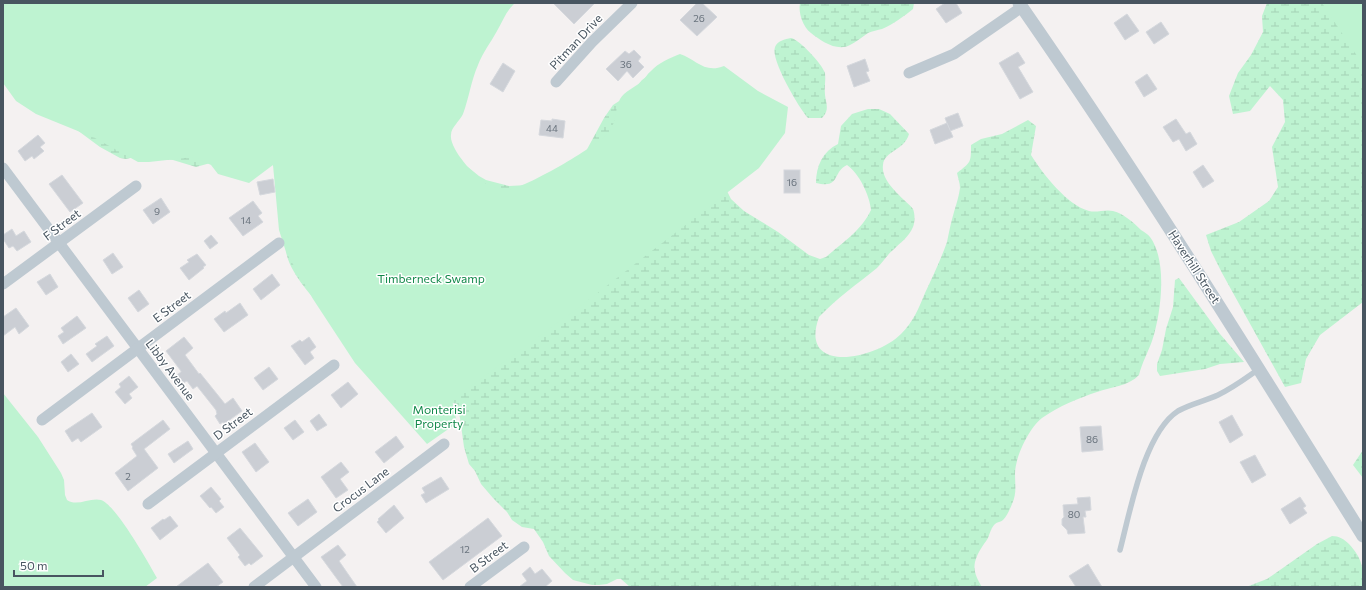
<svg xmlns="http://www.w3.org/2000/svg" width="1366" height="590" viewBox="0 0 1366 590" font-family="Commissioner,sans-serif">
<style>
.wetland{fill:url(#wetland-marsh)}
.park{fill:#bef3d1}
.building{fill:#cbced4;stroke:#d5d8dd}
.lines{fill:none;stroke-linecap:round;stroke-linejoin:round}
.service{stroke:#bec9d1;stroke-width:5.5}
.minor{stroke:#bec9d1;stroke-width:11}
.tertiary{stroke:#bec9d1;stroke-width:13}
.labels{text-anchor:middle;stroke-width:3;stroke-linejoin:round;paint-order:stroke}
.number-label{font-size:10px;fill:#69737d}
.street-label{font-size:12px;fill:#485560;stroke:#fff}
.park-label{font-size:12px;fill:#118849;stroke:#fff}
</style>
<defs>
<pattern id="wetland-marsh" width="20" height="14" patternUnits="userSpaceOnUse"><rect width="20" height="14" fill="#bef3d1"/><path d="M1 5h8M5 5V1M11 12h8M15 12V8" fill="none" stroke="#a5d2b6"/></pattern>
</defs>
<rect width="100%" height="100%" fill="#f4f1f1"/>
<!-- wetland -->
<g class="wetland">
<path d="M3 3 445 114 453 155 479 176 486 180 509 186 528 185 585 153 604 118 613 105 630 94 642 80 649 75 725 187 731 199 744 211 778 232 809 255 820 259 826 257C842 243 862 230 871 210 870 196 859 173 847 165 832 172 841 189 816 183 816 166 823 151 838 144L841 126 852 114 868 109H879L890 114 909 134C905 150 884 151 883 165 881 179 896 192 904 200 907 203 911 206 913 209 915 214 915 222 913 227 909 237 900 243 893 250 887 255 883 262 877 268 857 284 836 299 819 317 798 375 875 360 901 334 913 322 919 308 925 293 933 276 941 259 947 242 949 232 951 222 954 212 956 205 959 196 960 188 960 183 958 178 957 173 971 162 971 163 971 145L981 139 1002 134 1028 120 1036 126 1031 155C1043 174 1067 205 1089 211 1097 213 1105 209 1113 211 1124 214 1133 222 1141 230 1144 232 1148 234 1150 237 1168 261 1161 314 1152 341 1148 352 1142 363 1139 375 1129 386 1111 387 1097 392 1079 398 1059 406 1042 418 1029 428 1015 457 1015 474 1015 484 1017 494 1012 504 1010 509 1007 516 1003 520 1001 522 997 522 995 524 991 528 990 533 988 538 983 546 978 551 975 562 973 571 977 579 982 587H630L621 579H617L607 584 599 585H592L573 580 565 573 549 556 543 542 534 529 522 527 512 520 507 512 493 498 481 484 475 471 469 464 464 447 460 418 456 404 450 402 321 306C309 294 288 269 286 251L310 212 264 154 214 162 196 167 173 160 135 157 126 159 120 158 100 147 77 130Z"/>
<path d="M800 3H914L913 9C904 16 894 24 882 29 878 30 872 31 868 33 862 37 856 42 850 45 837 52 821 41 811 33 803 27 798 13 800 3Z"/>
<path d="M1267 3H1363V302L1320 335 1306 359 1301 383 1285 387 1222 273 1211 251 1206 235 1239 222 1269 201 1278 187 1272 147 1285 122 1283 100 1270 86 1250 111 1233 114 1229 96 1238 73 1251 55 1263 32 1262 16Z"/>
<path d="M791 38C800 40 822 64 825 73 826 80 824 88 825 95 826 104 830 110 822 118H808C799 108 770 59 775 47 777 41 785 39 791 38Z"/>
<path d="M1179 278 1220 334 1244 362 1220 364 1205 369 1160 376 1157 371V364L1162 350 1166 329 1173 307 1175 280Z"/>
<path d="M1363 450V478L1353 465Z"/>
<path d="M1332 536C1339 536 1344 539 1349 544 1363 559 1363 568 1363 587H1246L1267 579 1317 544Z"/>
</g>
<!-- park -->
<g class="park">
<path d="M3 3H515C506 11 503 21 497 31 491 42 483 52 478 65 471 81 469 98 463 114 460 121 451 127 451 135 449 148 474 176 485 183 491 187 504 190 511 189 528 186 600 145 610 131 616 122 615 109 620 99 624 92 635 87 641 82 645 79 647 74 651 71 658 63 670 58 680 54 696 59 704 74 724 66L758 91 788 107 785 133 759 168 582 305 452 400 457 423 427 444 355 363 313 299 286 252 279 230 273 165 249 183 218 174 211 165 194 157 149 162H138L95 138 36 114 16 101 3 83Z"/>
<path d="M1322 3H1363V65Z"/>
<path d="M3 393 38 437 61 473 64 480 65 495 67 500C77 507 90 497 101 500 116 505 148 562 157 578L145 587H3Z"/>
</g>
<!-- building -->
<g class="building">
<path d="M553 3H595L574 24Z"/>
<path d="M697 3H702L717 17 697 36 680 20Z"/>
<path d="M945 3H956L962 13 946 23 936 9Z"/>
<path d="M1127 14 1139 31 1125 40 1114 23Z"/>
<path d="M1161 22 1169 34 1154 44 1146 32Z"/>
<path d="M634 50 641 57 638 61 644 67 633 78 627 71 618 81 606 69 625 51 629 54Z"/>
<path d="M1018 52 1025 63 1018 67 1033 92 1020 99 999 63Z"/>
<path d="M865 59 869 71 866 72 870 81 854 87 847 66Z"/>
<path d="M503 63 515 71 503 92 490 84Z"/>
<path d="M1147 74 1157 89 1144 97 1135 82Z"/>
<path d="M958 113 963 126 950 131 945 118Z"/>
<path d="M552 119 565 121 563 138 539 135 541 120 552 121Z"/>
<path d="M1176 119 1186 134 1190 132 1197 144 1186 151 1179 139 1173 142 1163 127Z"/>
<path d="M947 123 953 137 935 144 930 130Z"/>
<path d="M38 135 45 143 40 147 44 151 34 159 32 156 25 161 18 151Z"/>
<path d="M1203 165 1214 181 1203 188 1193 172Z"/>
<rect x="784" y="170" width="16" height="23"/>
<path d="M62 175 83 203 70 212 49 184Z"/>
<path d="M273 179 275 192 260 195 257 182Z"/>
<path d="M161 198 170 212 153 224 143 210Z"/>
<path d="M253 201 262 213 258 216 263 222 243 236 229 218Z"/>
<path d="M12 229 16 236 24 231 31 242 17 251 13 246 9 248 3 239V235Z"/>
<path d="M211 235 218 243 210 249 204 241Z"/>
<path d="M113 253 123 267 112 274 103 260Z"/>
<path d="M197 254 206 265 203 267 204 268 189 280 180 268 189 262 187 260Z"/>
<path d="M50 274 58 287 46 295 37 282Z"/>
<path d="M272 274 280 285 261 300 253 289Z"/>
<path d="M139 290 149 304 138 312 128 298Z"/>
<path d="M240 303 248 315 224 332 214 319 225 311 226 313Z"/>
<path d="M16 308 29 326 19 334 15 327 3 336V317Z"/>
<path d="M77 316 86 328 63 344 58 336 64 332 61 328Z"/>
<path d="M107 336 114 346 92 362 86 354 97 346 95 344Z"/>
<path d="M184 337 193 348 185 355 199 374 200 373 225 404 233 398 242 411 224 424 223 422 220 424 215 416 217 414 216 410 197 386 193 389 187 381 183 383 177 375 181 372V371L166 351Z"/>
<path d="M309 337 316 347 310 352 314 358 305 365 291 346 300 340 302 342Z"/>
<path d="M71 354 79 364 68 372 61 362Z"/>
<path d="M269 367 278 379 263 390 254 378Z"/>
<path d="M129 376 138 387 129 394 132 398 125 404 115 392 121 387 119 384Z"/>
<path d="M348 382 358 394 341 408 331 395Z"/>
<path d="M92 413 102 427 81 442 78 438 72 442 65 431Z"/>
<path d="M319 414 327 425 317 431 310 421Z"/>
<path d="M1232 415 1243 435 1230 443 1219 422Z"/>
<path d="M163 420 170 429 144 449 158 468 128 491 115 473 137 456 132 448 133 447 131 444Z"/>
<path d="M295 420 304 432 293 440 284 428Z"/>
<path d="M1101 426 1103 450 1082 452 1080 427Z"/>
<path d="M396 436 404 447 384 463 375 452Z"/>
<path d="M188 441 193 449 174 463 168 454Z"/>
<path d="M255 443 269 462 256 472 242 452Z"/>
<path d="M1255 455 1266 475 1252 483 1240 462Z"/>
<path d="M341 462 349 472 340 479 348 490 336 498 321 477Z"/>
<path d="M441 477 449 489 426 503 421 495 425 493 422 488Z"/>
<path d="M211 487 221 499 219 501 224 507 216 513 211 507 210 508 200 496Z"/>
<path d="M1090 497 1091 510 1085 511 1086 517H1083L1085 533 1068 534 1067 530 1062 525V519L1064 517 1063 505 1078 504 1077 498Z"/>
<path d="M1300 497 1306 506 1303 508 1307 513 1290 524 1281 509Z"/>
<path d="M308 499 317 512 298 526 288 513Z"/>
<path d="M394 505 404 518 386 533 377 522 379 520 378 519Z"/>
<path d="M170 516 178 526 160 540 151 528 163 519 164 520Z"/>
<path d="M488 518 502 536 443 580 429 562Z"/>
<path d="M240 528 263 556 251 565 249 563 245 566 238 557 240 555 227 538Z"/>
<path d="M338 545 346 555 339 561 357 587H343L321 557Z"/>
<path d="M208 563 223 582 216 587H176Z"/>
<path d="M1088 564 1102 587H1076L1069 576Z"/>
<path d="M530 567 535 574 542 569 552 581 545 587H519L527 581 522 574Z"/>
</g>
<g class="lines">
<!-- service -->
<path class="service" d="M1120 550C1130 512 1144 433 1178 411 1190 404 1205 401 1218 395 1233 388 1246 378 1259 369"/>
<!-- minor -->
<g class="minor">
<path d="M909 73 954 54 1022 7"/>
<path d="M556 82 592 42 632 3"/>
<path d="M3 168 316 587"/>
<path d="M3 284 136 186"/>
<path d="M42 420 279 243"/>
<path d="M148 504 334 365"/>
<path d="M254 587 444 444"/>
<path d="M470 587 524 547"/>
</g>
<!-- tertiary -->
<path class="tertiary" d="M1019 3C1140 177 1251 356 1363 536"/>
</g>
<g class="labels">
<!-- number labels -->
<g class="number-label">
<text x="699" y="22">26</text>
<text x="626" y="68">36</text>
<text x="552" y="132">44</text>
<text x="792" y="186">16</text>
<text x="157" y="215">9</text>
<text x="246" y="224">14</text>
<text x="1092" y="443">86</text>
<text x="128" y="480">2</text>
<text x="1074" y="518">80</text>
<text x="465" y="553">12</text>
</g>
<!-- street labels -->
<g class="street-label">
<text transform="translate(576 42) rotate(-47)" y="4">Pitman Drive</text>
<text transform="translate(62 225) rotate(-37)" y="4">F Street</text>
<text transform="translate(1194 267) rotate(57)" y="4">Haverhill Street</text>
<text transform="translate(172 307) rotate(-37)" y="4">E Street</text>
<text transform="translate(170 370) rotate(53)" y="4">Libby Avenue</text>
<text transform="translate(233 424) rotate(-37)" y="4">D Street</text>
<text transform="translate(361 490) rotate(-37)" y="4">Crocus Lane</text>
<text transform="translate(489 557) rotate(-37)" y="4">B Street</text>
</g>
<!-- park labels -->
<g class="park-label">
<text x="431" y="283">Timberneck Swamp</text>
<text x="439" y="414">Monterisi<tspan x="439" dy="14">Property</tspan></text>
</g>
</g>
<!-- border -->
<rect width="1366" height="590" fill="none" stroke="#485560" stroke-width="8"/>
<!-- scale -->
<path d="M14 570v6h89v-6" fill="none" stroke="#485560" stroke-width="2"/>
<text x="20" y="570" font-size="12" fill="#485560" stroke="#ffffff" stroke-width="3" paint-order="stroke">50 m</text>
</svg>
